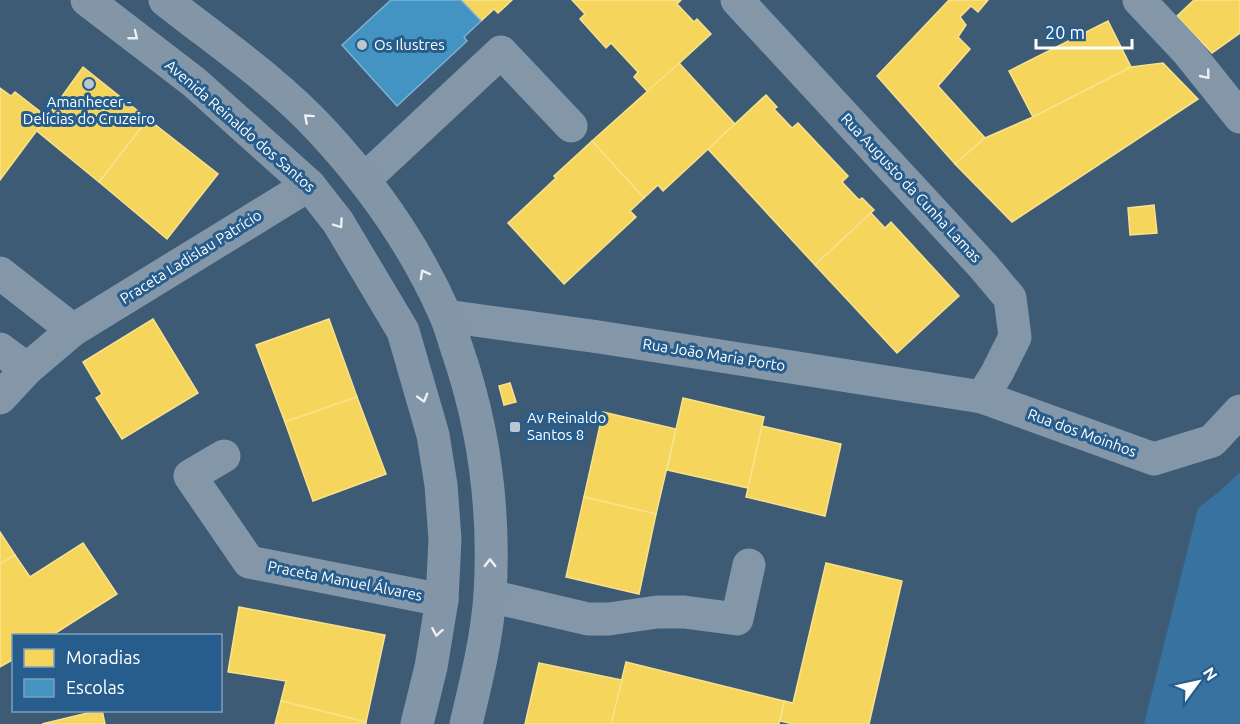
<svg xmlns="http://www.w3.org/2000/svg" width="1240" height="724" viewBox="0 0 1240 724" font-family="Ubuntu,sans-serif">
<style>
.green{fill:#3872a0}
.homes{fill:#f6d55c;stroke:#f9e28d;stroke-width:1.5}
.schools{fill:#4393c3;stroke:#7bb3d5;stroke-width:1.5}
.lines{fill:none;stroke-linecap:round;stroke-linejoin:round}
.minor{stroke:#8497a8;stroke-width:33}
.major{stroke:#8396a7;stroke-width:33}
.oneway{stroke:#eceff2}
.oneway2{stroke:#edeff2}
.poi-dot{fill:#bbc6cf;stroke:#265d8c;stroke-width:2}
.labels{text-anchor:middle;stroke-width:6;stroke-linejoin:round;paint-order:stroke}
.poi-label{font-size:15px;fill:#fff;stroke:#265d8c;text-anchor:start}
.street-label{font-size:15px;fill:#fff;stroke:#265d8c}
</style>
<rect width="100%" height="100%" fill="#3d5b75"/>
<!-- green -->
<path class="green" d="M1240 472V724H1144L1198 508 1220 491Z"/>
<!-- homes -->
<g class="homes">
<path d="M461 0H512L498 13 494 9 481 21Z"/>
<path d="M572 0H681L677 4 694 22 697 19 711 34 648 92 634 77 638 72 611 43 606 48 580 19 585 14Z"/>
<path d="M949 0H988L978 12 971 6 960 17 966 25 958 37 970 49 938 86 985 138 955 164 877 76Z"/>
<path d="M1194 0H1240V33L1212 53 1177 16Z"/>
<path d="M1108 21 1131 67 1033 117 1009 71Z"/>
<path d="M679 63 735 124 663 191 658 185 644 198 592 141Z"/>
<path d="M1163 63 1198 99 1012 222 955 164 985 138 1033 117 1131 67Z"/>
<path d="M83 67 148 119 99 182 37 131Z"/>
<path d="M0 88 11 96 15 92 47 117 0 180Z"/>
<path d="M766 95 777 107 774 109 792 128 798 123 848 176 842 182 859 200 862 198 874 210 815 265 708 149Z"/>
<path d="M148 119 218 174 167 239 99 182Z"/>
<path d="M592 141 644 198 630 211 636 217 564 284 508 223 556 178 554 176Z"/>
<path d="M1154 205 1157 233 1130 235 1128 208Z"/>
<path d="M871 213 885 228 891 222 959 296 897 353 815 265Z"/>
<path d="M153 319 198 393 122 439 96 398 102 394 83 362Z"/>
<path d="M329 319 357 397 285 422 256 345Z"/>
<path d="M510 383 516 402 504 405 499 386Z"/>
<path d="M357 397 386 474 313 501 285 422Z"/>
<path d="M683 398 764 417 748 488 667 470Z"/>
<path d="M603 412 676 429 656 514 584 497Z"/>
<path d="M762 426 841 444 825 516 746 497Z"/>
<path d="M584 497 656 514 639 594 566 577Z"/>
<path d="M0 532 15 555 0 564Z"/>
<path d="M83 543 117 594 51 636H14V659L0 667V564L15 555 30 577Z"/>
<path d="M826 563 902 581 869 724H793L780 721 784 701 793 703Z"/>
<path d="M239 607 385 635 366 722 281 701 286 681 228 672Z"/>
<path d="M626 662 784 701 779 724H611Z"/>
<path d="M539 663 622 680 611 724H525Z"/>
<path d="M281 701 366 722V724H275Z"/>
<path d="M102 710 105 724H42L100 710Z"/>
</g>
<!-- schools -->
<path class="schools" d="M391 0H461L481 21 464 37 467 41 397 106 342 45Z"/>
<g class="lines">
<!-- minor -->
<g class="minor">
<path d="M737 0 983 266 1010 298 1015 337 997 373 982 397"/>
<path d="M1139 0 1187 51 1240 117"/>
<path d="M365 179 501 52 571 126"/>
<path d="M0 273 73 330 27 369 0 349"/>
<path d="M446 316 599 337 982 397 1154 459 1212 441 1240 411"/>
<path d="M73 330 309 185"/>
<path d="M0 398 27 369"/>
<path d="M224 456 190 476 249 562 442 600"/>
<path d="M490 596 588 619H609L657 612H684L737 619 749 565"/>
</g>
<!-- major -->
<g class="major">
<path d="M87 0 194 82 309 185 338 222 403 331 433 435 441 485 445 539 442 600 431 667 417 724"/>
<path d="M165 0C218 42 276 81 322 131 372 185 415 246 445 314 450 325 453 337 457 349 484 427 495 512 490 595 487 638 476 682 466 724"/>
</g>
</g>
<!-- one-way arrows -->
<defs><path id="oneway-chevron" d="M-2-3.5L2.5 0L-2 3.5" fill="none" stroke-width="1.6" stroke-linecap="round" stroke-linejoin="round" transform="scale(1.5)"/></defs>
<g class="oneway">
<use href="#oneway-chevron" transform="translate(134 36) rotate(38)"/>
<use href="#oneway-chevron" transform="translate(308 118) rotate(-138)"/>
<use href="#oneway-chevron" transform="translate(339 224) rotate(55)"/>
<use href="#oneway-chevron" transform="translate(424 274) rotate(-119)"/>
<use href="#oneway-chevron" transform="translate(423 398) rotate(74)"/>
<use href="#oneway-chevron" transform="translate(490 563) rotate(-90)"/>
<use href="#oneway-chevron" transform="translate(437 632) rotate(100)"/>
</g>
<use class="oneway2" href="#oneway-chevron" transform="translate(1206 75) rotate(51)"/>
<!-- markers -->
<g class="poi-dot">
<circle cx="362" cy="45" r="6"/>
<circle cx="89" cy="84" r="6"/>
<rect x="509" y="421" width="12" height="12" rx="3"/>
</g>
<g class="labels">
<!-- poi labels -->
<g class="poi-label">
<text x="374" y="50">Os Ilustres</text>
<text x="89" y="107" text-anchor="middle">Amanhecer -<tspan x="89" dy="17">Delícias do Cruzeiro</tspan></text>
<text x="527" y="423">Av Reinaldo<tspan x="527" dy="17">Santos 8</tspan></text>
</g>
<!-- street labels -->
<g class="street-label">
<text transform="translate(240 126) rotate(41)" y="5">Avenida Reinaldo dos Santos</text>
<text transform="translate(911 188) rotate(47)" y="5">Rua Augusto da Cunha Lamas</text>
<text transform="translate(191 257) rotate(-32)" y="5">Praceta Ladislau Patrício</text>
<text transform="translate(714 355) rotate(9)" y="5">Rua João Maria Porto</text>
<text transform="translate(1082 433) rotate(20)" y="5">Rua dos Moinhos</text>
<text transform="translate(345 581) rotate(11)" y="5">Praceta Manuel Álvares</text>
</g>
</g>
<!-- legend -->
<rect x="12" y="634" width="210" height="78" fill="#265d8c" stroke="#7d9eba" stroke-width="1.5"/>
<rect x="24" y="649" width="30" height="18" fill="#f6d55c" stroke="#7d9eba" stroke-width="1.5"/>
<text x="66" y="664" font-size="18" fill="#ffffff">Moradias</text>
<rect x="24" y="679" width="30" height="18" fill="#4393c3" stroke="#7d9eba" stroke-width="1.5"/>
<text x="66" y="694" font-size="18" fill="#ffffff">Escolas</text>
<!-- north arrow -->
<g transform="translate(1198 682) rotate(57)" stroke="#265d8c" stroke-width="4.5" paint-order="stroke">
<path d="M0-4.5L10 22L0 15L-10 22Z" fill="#ffffff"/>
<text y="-9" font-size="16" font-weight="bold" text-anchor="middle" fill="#ffffff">N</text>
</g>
<!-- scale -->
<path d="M1036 39v9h96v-9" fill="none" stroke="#ffffff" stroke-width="3"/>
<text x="1045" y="39" font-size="18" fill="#ffffff" stroke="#265d8c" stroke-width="4.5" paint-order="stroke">20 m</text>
</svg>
